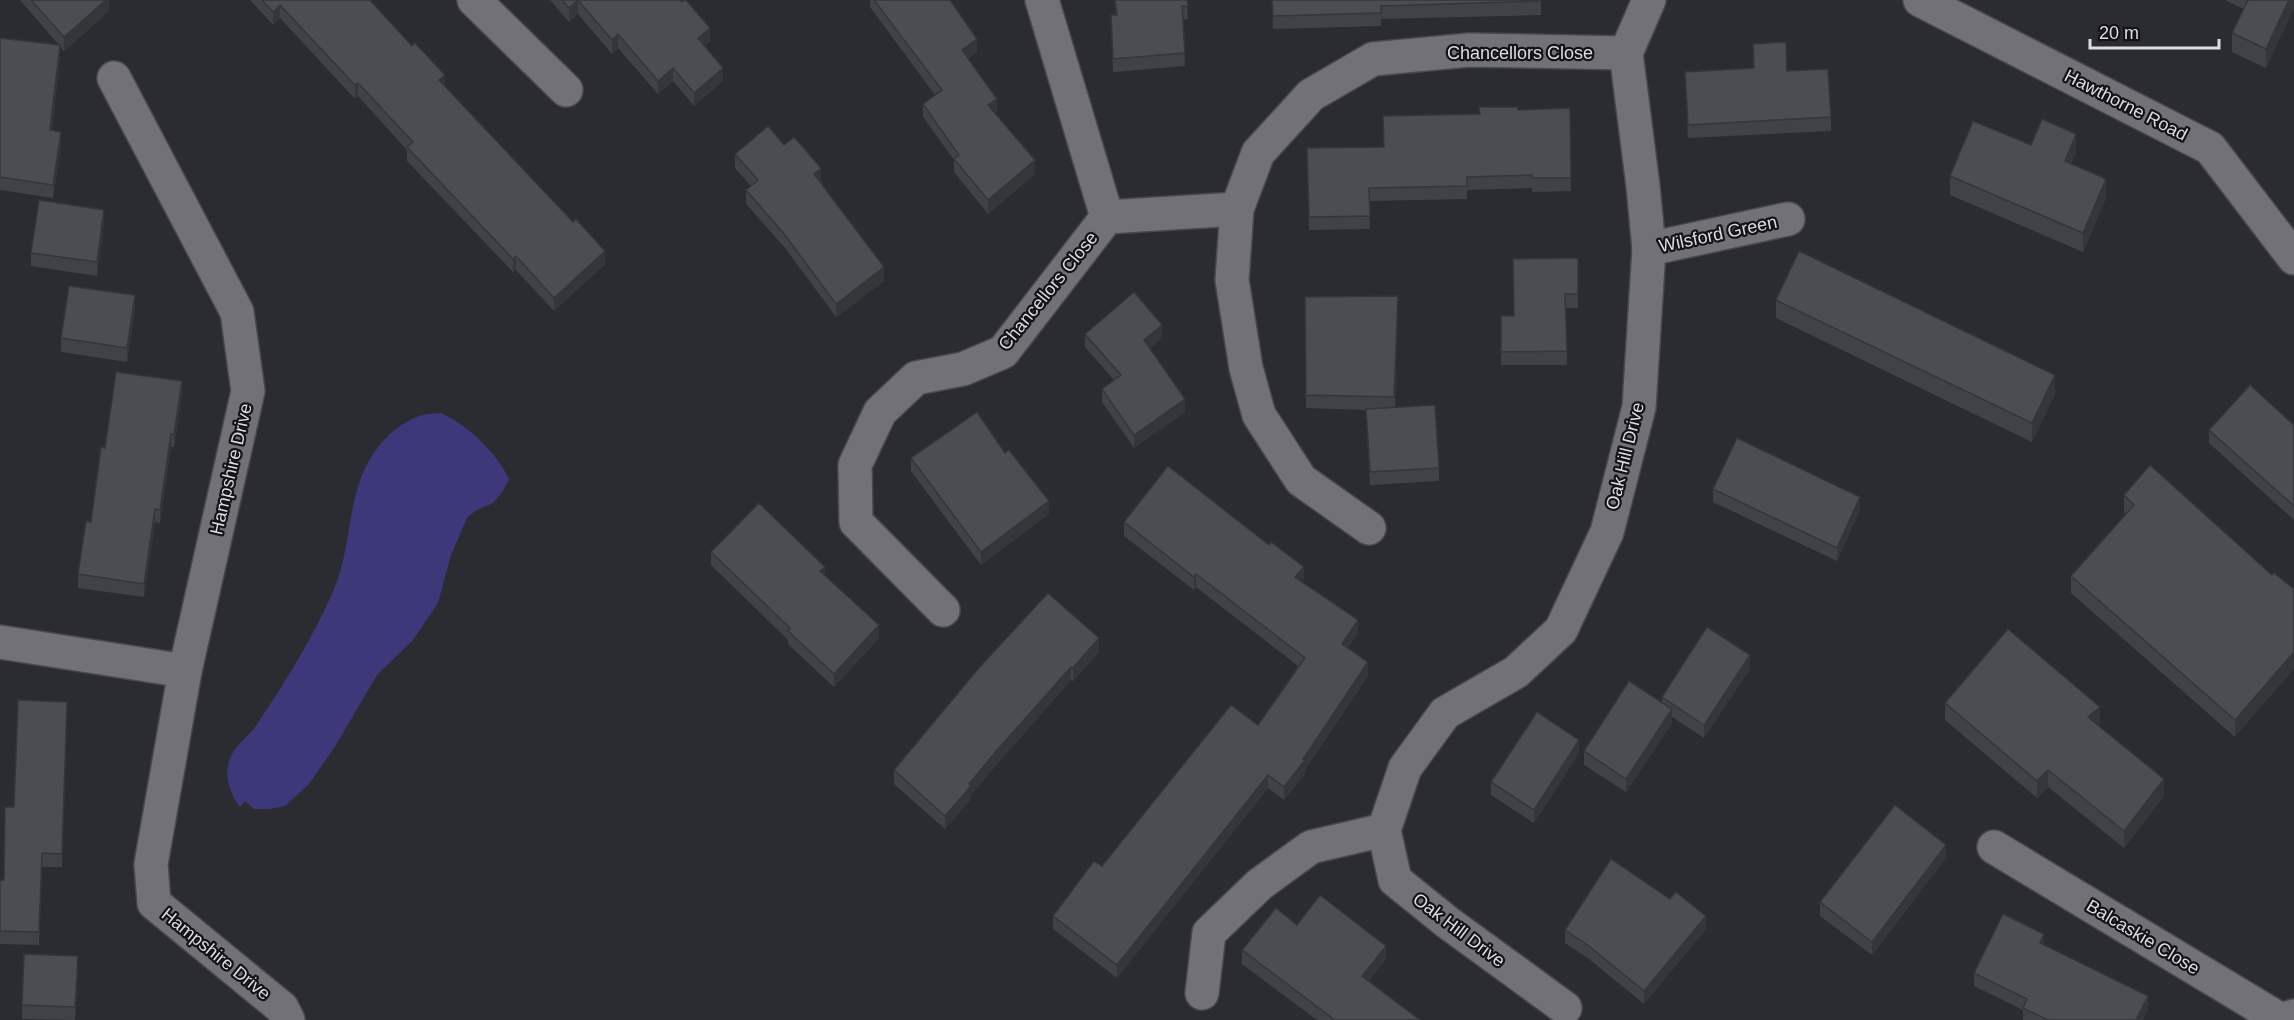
<svg xmlns="http://www.w3.org/2000/svg" width="2294" height="1020" viewBox="0 0 2294 1020" font-family="Helvetica,sans-serif">
  <style>
    .water { fill: #3d387a }
    .lines { fill: none; stroke-linecap: round; stroke-linejoin: round }
    .street-casing { stroke: #48484d; stroke-width: 36 }
    .street { stroke: #717177; stroke-width: 33 }
    .wall { fill: #414247 }
    .shaded-wall { fill: #353639 }
    .building { fill: #4c4d52; stroke: #353639; stroke-width: 1.5 }
    .labels { text-anchor: middle; stroke-width: 4.5; stroke-linejoin: round; paint-order: stroke }
    .street-label { font-size: 18px; fill: #dddde1; stroke: #141417 }
  </style>
  <rect width="100%" height="100%" fill="#2b2c31"/>
  <path class="water" d="M441 413C469 426 496 452 509 479L503 491 493 503 475 511 467 518 451 555 438 603 413 640 377 675 336 745 309 784 285 806 269 809H254L245 801 240 807C229 793 223 773 231 756 237 743 250 736 257 724 284 685 316 632 334 589 354 543 345 487 379 446 389 433 407 419 423 415 428 413 436 414 441 413Z"/>
  <g class="lines">
    <defs>
      <g id="street">
        <polyline points="474,0 566,90"/>
        <polyline points="1042,0 1107,217 1237,209 1232,280 1246,368 1259,415 1301,480 1369,528"/>
        <polyline points="1920,0 2210,148 2294,258"/>
        <polyline points="114,78 237,312 248,391 185,671 151,864 154,903 282,1008 288,1020"/>
        <polyline points="1237,209 1258,153 1311,95 1373,59 1469,50 1626,53"/>
        <polyline points="1649,249 1788,219"/>
        <polyline points="943,610 856,522 855,465 880,412 916,378 963,369 1003,352 1107,217"/>
        <polyline points="0,642 185,671"/>
        <polyline points="1994,847 2281,1020 2294,1016"/>
        <polyline points="1202,993 1209,933 1260,884 1311,847 1384,830"/>
        <polyline points="1565,1008 1447,922 1395,880 1384,830 1405,768 1445,713 1516,672 1561,630 1607,532 1639,407 1649,249 1643,186 1626,53 1649,0"/>
      </g>
    </defs>
    <use href="#street" class="street-casing"/>
    <use href="#street" class="street"/>
  </g>
  <g class="wall">
    <polygon points="20,0 109,0 109,11 64,51 60,47 60,58 52,130 61,145 53,198 0,190 0,38 59,45"/>
    <polygon points="250,0 370,0 445,86 605,264 554,311 516,270 513,272 407,161 407,150 358,96 355,99 280,18 273,25"/>
    <polygon points="550,0 680,0 710,41 705,46 723,81 694,106 673,81 658,94 618,48 612,54 578,14 569,22"/>
    <polygon points="870,0 950,0 977,52 968,59 997,112 995,113 1035,174 988,214 954,172 954,160 923,117 923,104 935,95 870,7"/>
    <polygon points="1114,0 1187,0 1188,19 1183,20 1185,66 1113,72 1111,15 1116,15"/>
    <polygon points="1272,0 1541,0 1541,15 1381,19 1381,26 1273,29"/>
    <polygon points="2225,0 2294,0 2266,68 2232,52 2232,33 2244,9"/>
    <polygon points="1753,44 1787,71 1831,117 1831,131 1688,138 1685,72 1753,68"/>
    <polygon points="1570,108 1571,191 1532,192 1532,188 1467,190 1467,199 1369,201 1370,229 1309,230 1307,148 1383,147 1480,114 1518,110"/>
    <polygon points="784,145 821,181 884,281 836,317 785,248 746,204 746,190 751,186 735,168 735,154"/>
    <polygon points="2031,145 2076,153 2071,164 2106,198 2083,252 1950,195 1950,176"/>
    <polygon points="104,223 97,276 31,266 31,253"/>
    <polygon points="1578,258 1578,308 1566,308 1567,365 1501,365 1501,316 1514,316"/>
    <polygon points="1398,296 1395,407 1439,468 1439,481 1370,485 1366,410 1306,408 1305,297"/>
    <polygon points="1776,300 2055,394 2032,442 1776,318"/>
    <polygon points="135,309 127,362 61,352 61,338"/>
    <polygon points="1085,334 1162,338 1149,349 1185,412 1134,448 1102,402 1102,389 1114,380 1085,347"/>
    <polygon points="182,394 174,447 171,447 160,523 155,522 144,597 78,588 78,574 91,522 105,448"/>
    <polygon points="2294,425 2294,520 2209,443 2209,430"/>
    <polygon points="911,458 1049,514 981,565 911,471"/>
    <polygon points="1713,489 1860,510 1837,561 1713,502"/>
    <polygon points="2124,495 2272,575 2235,737 2071,593 2071,576 2126,514 2124,512"/>
    <polygon points="1124,522 1304,580 1302,582 1358,633 1348,648 1368,676 1305,770 1305,774 1284,800 1268,788 1117,978 1053,929 1053,916 1102,866 1258,725 1298,666 1196,587 1194,590 1124,536"/>
    <polygon points="711,552 825,575 879,638 834,687 788,644 788,640 711,565"/>
    <polygon points="1099,652 1073,681 1071,680 998,763 971,795 971,799 945,829 894,784 894,770 978,669"/>
    <polygon points="1750,669 1704,738 1672,717 1672,723 1626,792 1584,765 1584,751 1662,703 1662,697"/>
    <polygon points="1945,703 2100,724 2098,725 2164,796 2124,848 2048,787 2037,798 1945,720"/>
    <polygon points="67,715 62,867 42,867 39,945 0,944 0,880 4,880 14,807"/>
    <polygon points="1579,753 1534,823 1491,795 1491,782"/>
    <polygon points="1946,858 1872,955 1820,916 1820,902"/>
    <polygon points="1297,925 1386,959 1369,981 1420,1020 1317,1020 1242,964 1242,950"/>
    <polygon points="1706,929 1644,1004 1589,959 1565,943 1565,930"/>
    <polygon points="2044,945 2148,1009 2143,1020 2023,1020 2023,1010 1974,986 1974,973"/>
    <polygon points="78,969 75,1020 22,1019 22,1005"/>
  </g>
  <g class="shaded-wall">
    <polygon points="106,0 109,0 109,11 64,51 64,37"/>
    <polygon points="578,0 578,14 569,22 569,8"/>
    <polygon points="2289,0 2294,0 2294,9 2266,68 2266,49"/>
    <polygon points="280,5 280,18 273,25 273,12"/>
    <polygon points="710,28 710,41 698,52 698,38"/>
    <polygon points="618,34 618,48 612,54 612,40"/>
    <polygon points="977,39 977,52 962,64 962,50"/>
    <polygon points="60,45 60,58 50,144 50,130"/>
    <polygon points="673,68 673,81 658,94 658,81"/>
    <polygon points="723,68 723,81 694,106 694,93"/>
    <polygon points="445,75 445,88 439,80"/>
    <polygon points="358,83 358,96 355,99 355,85"/>
    <polygon points="997,99 997,112 988,118 988,105"/>
    <polygon points="61,132 61,145 53,198 53,185"/>
    <polygon points="2076,134 2076,153 2065,180 2065,161"/>
    <polygon points="1035,160 1035,174 988,214 988,200"/>
    <polygon points="821,168 821,181 814,174"/>
    <polygon points="2106,179 2106,198 2083,252 2083,233"/>
    <polygon points="104,210 104,223 97,276 97,262"/>
    <polygon points="605,251 605,264 554,311 554,298"/>
    <polygon points="516,256 516,270 513,272 513,259"/>
    <polygon points="884,267 884,281 836,317 836,304"/>
    <polygon points="135,295 135,309 127,362 127,348"/>
    <polygon points="1162,325 1162,338 1144,354 1144,340"/>
    <polygon points="2055,375 2055,394 2032,442 2032,423"/>
    <polygon points="182,381 182,394 174,447 174,434"/>
    <polygon points="1185,399 1185,412 1134,448 1134,435"/>
    <polygon points="171,434 171,447 160,523 160,510"/>
    <polygon points="1860,497 1860,510 1837,561 1837,548"/>
    <polygon points="1049,501 1049,514 981,565 981,552"/>
    <polygon points="155,509 155,522 144,597 144,584"/>
    <polygon points="825,567 825,580 820,571"/>
    <polygon points="1304,567 1304,580 1295,591 1295,577"/>
    <polygon points="1196,574 1196,587 1194,590 1194,577"/>
    <polygon points="1358,620 1358,633 1342,658 1342,644"/>
    <polygon points="879,625 879,638 834,687 834,674"/>
    <polygon points="1099,638 1099,652 1073,681 1073,668"/>
    <polygon points="2294,652 2294,669 2235,737 2235,720"/>
    <polygon points="1750,655 1750,669 1704,738 1704,725"/>
    <polygon points="1368,662 1368,676 1305,770 1305,774 1284,800 1284,787"/>
    <polygon points="1071,667 1071,680 998,763 971,795 971,799 945,829 945,816 969,784 998,749"/>
    <polygon points="2100,707 2100,724 2088,734 2088,717"/>
    <polygon points="1672,709 1672,723 1626,792 1626,779"/>
    <polygon points="1579,740 1579,753 1534,823 1534,810"/>
    <polygon points="2048,770 2048,787 2037,798 2037,781"/>
    <polygon points="1268,775 1268,788 1117,978 1117,965"/>
    <polygon points="2164,779 2164,796 2124,848 2124,831"/>
    <polygon points="1946,845 1946,858 1872,955 1872,942"/>
    <polygon points="1706,916 1706,929 1644,1004 1644,991"/>
    <polygon points="2044,934 2044,948 2040,943"/>
    <polygon points="1386,946 1386,959 1362,989 1362,976"/>
    <polygon points="2148,996 2148,1009 2143,1020 2136,1020"/>
  </g>
  <g class="building">
    <polygon points="31,0 106,0 64,37"/>
    <polygon points="262,0 370,0 412,46 415,43 445,75 439,80 573,222 576,219 605,251 554,298 516,256 513,259 407,147 413,142 358,83 355,85 280,5 273,12"/>
    <polygon points="562,0 680,0 682,2 684,0 686,0 710,28 698,38 723,68 694,93 673,68 658,81 618,34 612,40 578,0 569,8"/>
    <polygon points="874,0 950,0 977,39 962,50 997,99 988,105 1035,160 988,200 954,159 959,155 923,104 942,90"/>
    <polygon points="1115,0 1187,0 1188,6 1182,6 1185,53 1113,59 1111,15 1117,15"/>
    <polygon points="1272,0 1541,0 1541,1 1381,6 1381,13 1273,16"/>
    <polygon points="2248,0 2289,0 2266,49 2232,33"/>
    <polygon points="0,38 60,45 50,130 61,132 53,185 0,177"/>
    <polygon points="1786,42 1787,71 1828,69 1831,117 1688,125 1685,72 1754,68 1753,44"/>
    <polygon points="1479,107 1518,107 1518,110 1570,108 1571,178 1532,178 1532,175 1467,177 1467,186 1369,188 1370,216 1309,217 1307,148 1384,147 1383,116 1480,114"/>
    <polygon points="2042,119 2076,134 2065,161 2106,179 2083,233 1950,176 1973,121 2031,145"/>
    <polygon points="768,126 784,145 794,137 821,168 814,174 884,267 836,304 785,235 746,190 758,180 735,154"/>
    <polygon points="39,200 104,210 97,262 31,253"/>
    <polygon points="1799,251 2055,375 2032,423 1776,300"/>
    <polygon points="1578,258 1578,294 1565,294 1567,351 1501,352 1501,316 1514,316 1513,259"/>
    <polygon points="69,286 135,295 127,348 61,338"/>
    <polygon points="1134,292 1162,325 1144,340 1185,399 1134,435 1102,389 1121,375 1085,334"/>
    <polygon points="1398,296 1394,397 1306,395 1305,297"/>
    <polygon points="116,372 182,381 174,434 171,434 160,510 155,509 144,584 78,574 86,521 91,522 101,447 105,448"/>
    <polygon points="2250,385 2294,425 2294,506 2209,430"/>
    <polygon points="1435,405 1439,468 1370,472 1366,409"/>
    <polygon points="977,412 1005,453 1009,450 1049,501 981,552 911,458"/>
    <polygon points="1737,438 1860,497 1837,548 1713,489"/>
    <polygon points="2150,465 2272,575 2274,573 2294,589 2294,652 2235,720 2071,576 2134,505 2124,495"/>
    <polygon points="1168,466 1269,545 1271,542 1304,567 1295,577 1358,620 1342,644 1368,662 1303,759 1305,760 1284,787 1268,775 1117,965 1053,916 1094,861 1102,866 1231,705 1258,725 1305,658 1196,574 1194,577 1124,522"/>
    <polygon points="759,503 825,567 820,571 879,625 834,674 788,631 790,628 711,552"/>
    <polygon points="1048,593 1099,638 1073,668 1071,667 998,749 969,784 971,786 945,816 894,770 978,669"/>
    <polygon points="1707,627 1750,655 1704,725 1662,697"/>
    <polygon points="2008,629 2100,707 2088,717 2164,779 2124,831 2048,770 2037,781 1945,703"/>
    <polygon points="1629,681 1672,709 1626,779 1584,751"/>
    <polygon points="18,700 67,702 62,854 42,853 39,932 0,931 0,880 4,880 5,807 14,807"/>
    <polygon points="1537,712 1579,740 1534,810 1491,782"/>
    <polygon points="1895,805 1946,845 1872,942 1820,902"/>
    <polygon points="1611,859 1670,899 1676,892 1706,916 1644,991 1589,946 1565,930"/>
    <polygon points="1320,895 1386,946 1362,976 1420,1020 1335,1020 1242,950 1276,908 1297,925"/>
    <polygon points="2003,914 2044,934 2040,943 2148,996 2136,1020 2048,1020 2023,1008 2027,999 1974,973"/>
    <polygon points="24,954 78,956 75,1007 22,1005"/>
  </g>
  <g class="labels">
    <g class="street-label">
      <text x="1520" y="59">Chancellors Close</text>
      <text transform="translate(2126 105) rotate(27)" y="6">Hawthorne Road</text>
      <text transform="translate(1718 234) rotate(-12)" y="6">Wilsford Green</text>
      <text transform="translate(1048 291) rotate(-51)" y="6">Chancellors Close</text>
      <text transform="translate(1625 456) rotate(-76)" y="6">Oak Hill Drive</text>
      <text transform="translate(231 469) rotate(-77)" y="6">Hampshire Drive</text>
      <text transform="translate(1459 930) rotate(37)" y="6">Oak Hill Drive</text>
      <text transform="translate(2143 937) rotate(31)" y="6">Balcaskie Close</text>
      <text transform="translate(216 954) rotate(39)" y="6">Hampshire Drive</text>
    </g>
  </g>
  <path d="M2090 39v9h129v-9" fill="none" stroke="#dddde1" stroke-width="3"/>
  <text x="2099" y="39" font-size="18" fill="#dddde1" stroke="#141417" stroke-width="4.5" paint-order="stroke">20 m</text>
</svg>
